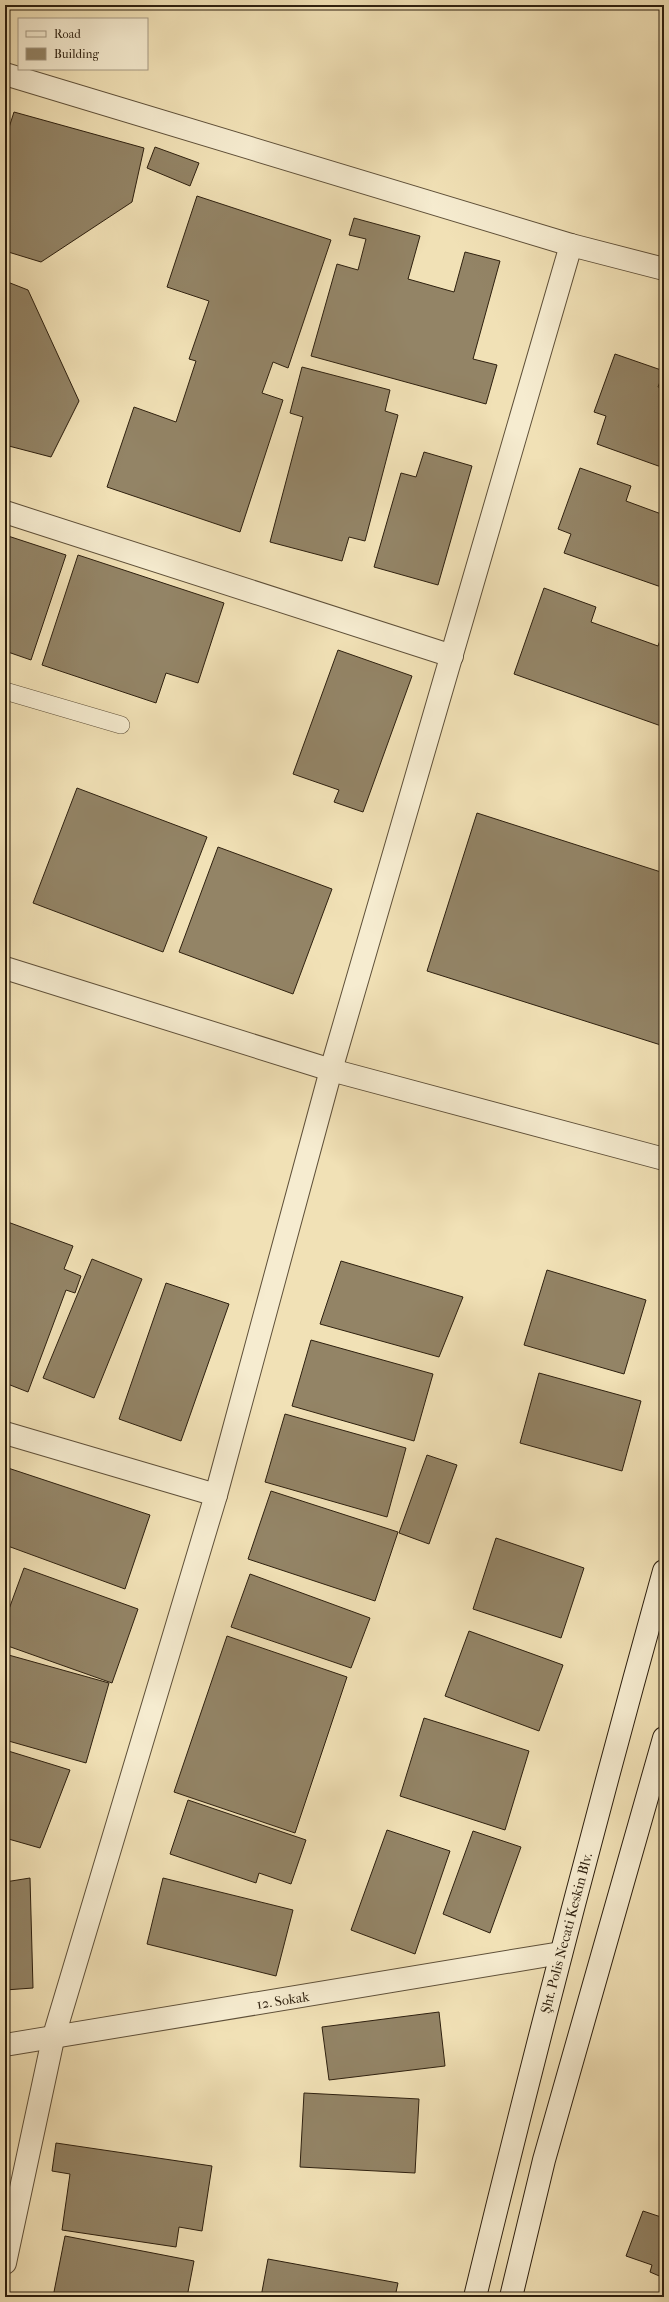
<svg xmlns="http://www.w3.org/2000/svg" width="669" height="2302" viewBox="0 0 669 2302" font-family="'IM FELL French Canon',serif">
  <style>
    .building { fill: #938466; stroke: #2e200f }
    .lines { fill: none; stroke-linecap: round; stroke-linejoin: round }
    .lane-casing { stroke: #5f5039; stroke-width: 18 }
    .street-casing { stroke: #5f5039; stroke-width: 24 }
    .secondary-casing { stroke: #2e200f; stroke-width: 24 }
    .lane { stroke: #f6ecd0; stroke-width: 17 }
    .street { stroke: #f6ecd0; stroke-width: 22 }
    .secondary { stroke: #f6ecd0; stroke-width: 22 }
    .labels { text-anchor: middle; stroke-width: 3; stroke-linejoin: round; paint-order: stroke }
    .street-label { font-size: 14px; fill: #2e200f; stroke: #f6ecd0 }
  </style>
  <rect width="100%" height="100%" fill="#f1e1b6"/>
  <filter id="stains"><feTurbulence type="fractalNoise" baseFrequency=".005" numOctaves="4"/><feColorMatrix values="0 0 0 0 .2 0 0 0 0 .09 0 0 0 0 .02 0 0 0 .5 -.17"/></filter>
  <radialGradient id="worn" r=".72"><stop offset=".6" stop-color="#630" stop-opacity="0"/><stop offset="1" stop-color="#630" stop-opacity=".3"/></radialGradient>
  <g class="building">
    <polygon points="14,112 144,148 132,202 41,262 5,251 5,140"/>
    <polygon points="155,147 199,163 190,186 147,168"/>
    <polygon points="197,196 331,240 288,368 273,362 262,393 283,400 240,532 107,487 134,407 176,422 196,361 189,359 209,301 167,287"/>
    <polygon points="354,218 420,236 408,279 454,292 465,252 500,261 473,359 497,365 486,404 311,356 337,264 358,270 366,239 349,235"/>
    <polygon points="5,281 28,290 79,401 51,457 5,445"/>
    <polygon points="615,354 664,371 658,387 664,389 664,468 597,444 606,416 594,412"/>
    <polygon points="302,367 390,390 385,411 398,415 365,541 349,537 342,561 270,542 303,417 290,413"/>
    <polygon points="424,452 472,466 438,585 374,567 401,473 416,477"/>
    <polygon points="580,468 631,486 626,501 664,515 664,588 564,553 571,534 558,529"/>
    <polygon points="5,535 66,555 31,660 5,651"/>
    <polygon points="78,555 224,603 198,683 166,673 156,703 42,665"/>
    <polygon points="544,588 596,607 591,622 658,646 664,629 664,727 514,674"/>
    <polygon points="338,650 412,676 363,812 334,802 339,790 293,774"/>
    <polygon points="77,788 207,837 163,952 33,903"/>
    <polygon points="477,813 664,873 664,1046 427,971"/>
    <polygon points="218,847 332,889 293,994 179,952"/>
    <polygon points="5,1221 73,1246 64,1269 81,1276 75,1293 66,1290 28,1392 5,1383"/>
    <polygon points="92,1259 142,1279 94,1398 43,1378"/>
    <polygon points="341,1261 463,1297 439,1357 320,1324"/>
    <polygon points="547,1270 646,1300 624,1374 524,1345"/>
    <polygon points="166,1283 229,1304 181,1441 119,1419"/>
    <polygon points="311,1340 433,1374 414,1441 292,1406"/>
    <polygon points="539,1373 641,1401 622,1471 520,1443"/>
    <polygon points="285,1414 406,1448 387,1517 265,1482"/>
    <polygon points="427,1455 457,1465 429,1544 399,1533"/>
    <polygon points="5,1467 150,1515 125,1589 5,1545"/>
    <polygon points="271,1491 398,1532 375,1601 248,1559"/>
    <polygon points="496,1538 584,1568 561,1638 473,1609"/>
    <polygon points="24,1568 138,1609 112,1683 5,1645 5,1620"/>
    <polygon points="250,1574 370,1618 351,1668 231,1627"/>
    <polygon points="469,1631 563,1665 539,1731 445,1696"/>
    <polygon points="227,1636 347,1677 295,1833 174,1792"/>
    <polygon points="5,1654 109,1683 86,1763 5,1740"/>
    <polygon points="424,1718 529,1751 505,1830 400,1796"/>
    <polygon points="5,1750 70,1770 40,1848 5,1838"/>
    <polygon points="188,1800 306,1840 291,1884 259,1873 256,1883 170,1854"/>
    <polygon points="387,1830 450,1851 415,1954 351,1930"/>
    <polygon points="473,1831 521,1847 490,1933 443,1914"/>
    <polygon points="30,1878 33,1988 5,1990 5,1882"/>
    <polygon points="163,1878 293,1910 276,1976 147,1944"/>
    <polygon points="439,2012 445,2066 329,2080 322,2027"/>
    <polygon points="304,2093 419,2099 415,2173 300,2167"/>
    <polygon points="56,2143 212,2166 202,2231 179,2227 176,2247 62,2230 70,2174 52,2171"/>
    <polygon points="643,2211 664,2218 664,2278 650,2272 652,2265 626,2256"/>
    <polygon points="65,2236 194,2261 187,2297 53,2297"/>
    <polygon points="268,2259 398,2283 395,2297 261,2297"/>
  </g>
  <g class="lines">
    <defs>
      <polyline id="lane" points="5,691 121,725"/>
      <g id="street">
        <polyline points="5,74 571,245 664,269"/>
        <polyline points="5,512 452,656"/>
        <polyline points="5,968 331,1070 664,1159"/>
        <polyline points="5,1433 216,1495"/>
        <polyline points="5,2045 561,1953"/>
        <polyline points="5,2263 53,2039 216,1495 331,1070 571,245"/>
      </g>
      <g id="secondary">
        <path d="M475 2297C534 2054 597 1812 664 1571"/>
        <polyline points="511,2297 544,2160 664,1738"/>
      </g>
    </defs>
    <use href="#lane" class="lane-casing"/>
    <use href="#street" class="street-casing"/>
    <use href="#secondary" class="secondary-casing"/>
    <use href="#lane" class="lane"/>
    <use href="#street" class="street"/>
    <use href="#secondary" class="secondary"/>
  </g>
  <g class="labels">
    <g class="street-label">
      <text transform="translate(566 1933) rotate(-75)" y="5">Şht. Polis Necati Keskin Blv.</text>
      <text transform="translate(283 2000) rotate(-9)" y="5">12. Sokak</text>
    </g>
  </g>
  <rect width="669" height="2302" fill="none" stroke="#f1e1b6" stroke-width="20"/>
  <rect x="6" y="6" width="657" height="2290" fill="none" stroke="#2e200f" stroke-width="2"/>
  <rect x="10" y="10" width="649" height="2282" fill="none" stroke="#2e200f"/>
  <rect x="18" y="18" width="130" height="52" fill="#f6ecd0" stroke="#a69a83"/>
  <rect x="26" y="31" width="20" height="6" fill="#f6ecd0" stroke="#a69a83"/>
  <text x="54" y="38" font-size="12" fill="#2e200f">Road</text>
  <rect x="26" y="48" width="20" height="12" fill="#938466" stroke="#a69a83"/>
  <text x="54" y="58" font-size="12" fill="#2e200f">Building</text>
  <rect width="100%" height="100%" filter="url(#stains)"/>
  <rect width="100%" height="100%" fill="url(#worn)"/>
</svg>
